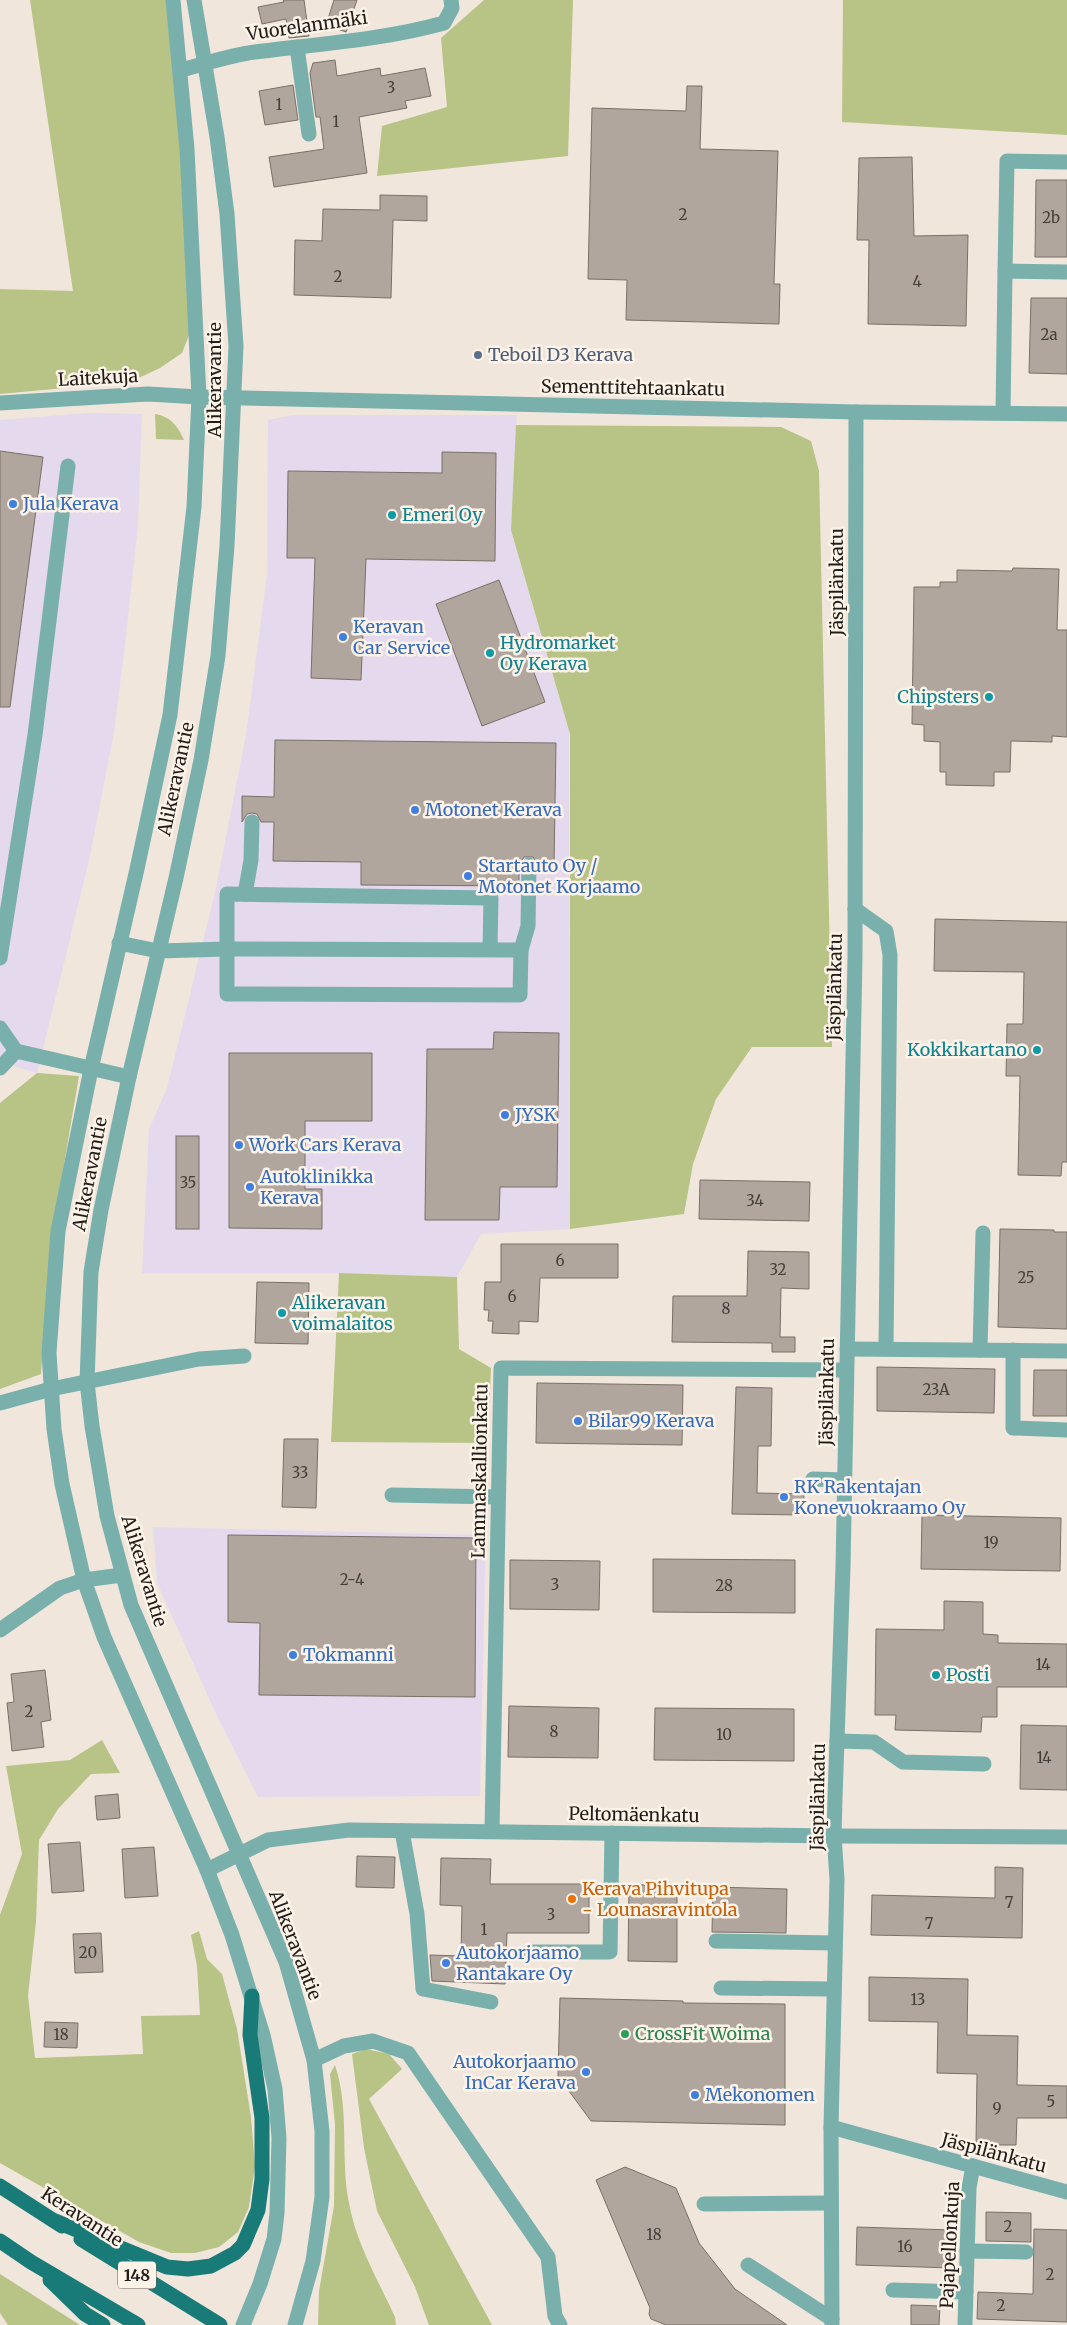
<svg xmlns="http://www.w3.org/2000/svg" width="1067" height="2325" viewBox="0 0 1067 2325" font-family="Merriweather,serif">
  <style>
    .commercial { fill: #e5d9ed }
    .green { fill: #b8c386 }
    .building { fill: #b0a69d; stroke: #797067 }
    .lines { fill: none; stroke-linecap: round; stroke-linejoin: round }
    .minor { stroke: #7ab0ac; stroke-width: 15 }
    .major { stroke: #197b78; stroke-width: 15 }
    .service-dot { fill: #5c6f8a; stroke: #fef3e9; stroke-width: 2 }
    .shop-dot { fill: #3f7fe0; stroke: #fef3e9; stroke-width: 2 }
    .culture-dot { fill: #0f9aa8; stroke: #fef3e9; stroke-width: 2 }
    .food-dot { fill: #e8710a; stroke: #fef3e9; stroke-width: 2 }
    .leisure-dot { fill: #2e9e5b; stroke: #fef3e9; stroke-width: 2 }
    .labels { text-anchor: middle; stroke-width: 5; stroke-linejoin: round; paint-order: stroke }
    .number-label { font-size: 15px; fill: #453f3a }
    .shield { fill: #fef3e9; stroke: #635d57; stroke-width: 1 }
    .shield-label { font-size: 16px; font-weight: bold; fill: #211d19 }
    .street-label { font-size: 18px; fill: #211d19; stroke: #fef3e9 }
    .service-label { font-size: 18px; fill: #4e5e75; stroke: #fef3e9; text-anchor: start }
    .shop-label { font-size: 18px; fill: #366cbe; stroke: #fef3e9; text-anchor: start }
    .culture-label { font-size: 18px; fill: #0d838f; stroke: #fef3e9; text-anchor: start }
    .food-label { font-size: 18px; fill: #c56008; stroke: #fef3e9; text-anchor: start }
    .leisure-label { font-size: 18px; fill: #27864d; stroke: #fef3e9; text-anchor: start }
  </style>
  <rect width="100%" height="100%" fill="#f0e6dc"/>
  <g class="commercial">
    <polygon points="88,413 142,414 138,525 125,645 114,732 102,794 88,865 37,1073 0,1062 0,420"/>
    <polygon points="293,415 517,415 511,530 569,731 570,1229 481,1234 457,1277 339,1273 142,1273 149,1129 167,1088 215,893 246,735 267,575 268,420"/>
    <polygon points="153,1527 486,1535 480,1796 258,1797 217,1716 157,1583"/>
  </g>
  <g class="green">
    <polygon points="30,0 172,0 191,330 182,353 160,368 130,382 0,394 0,289 73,291"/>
    <polygon points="484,0 573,0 568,156 377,176 382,126 447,107 441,38"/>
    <polygon points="843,0 1067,0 1067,135 842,122"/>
    <path d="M155 414C171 417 177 425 184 440L156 439Z"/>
    <polygon points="516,425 781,427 811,441 819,471 832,1047 752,1047 716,1099 693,1164 684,1214 570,1229 570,734 511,530"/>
    <polygon points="37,1073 79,1076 51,1241 41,1374 0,1389 0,1103"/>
    <polygon points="339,1273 457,1277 459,1349 491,1368 488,1443 331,1442"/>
    <polygon points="102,1740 120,1773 91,1774 58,1809 39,1840 36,1922 28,1996 35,2058 143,2054 141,2016 200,2015 197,1966 191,1935 199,1931 207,1959 222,1974 237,2029 251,2117 255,2166 249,2207 238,2232 219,2247 195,2253 171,2253 139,2242 0,2163 0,1915 22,1854 6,1766 70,1760"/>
    <polygon points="366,2049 389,2054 402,2069 369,2099 492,2325 429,2325 415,2287 377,2211 364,2148 352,2054"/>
    <path d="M335 2065C350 2110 340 2158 349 2203 356 2243 378 2280 395 2317L396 2325H318L319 2291 334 2206 335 2125 330 2074Z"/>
    <polygon points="0,2274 80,2325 8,2325 0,2313"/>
  </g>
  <g class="building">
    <polygon points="283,0 304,0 309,36 289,38 286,19 262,24 258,7 284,2"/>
    <polygon points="334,0 357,0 346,32 326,25"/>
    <polygon points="335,60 337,76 380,68 381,76 425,68 431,96 405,101 407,108 359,117 367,173 274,187 269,157 324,149 320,117 316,117 310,73 313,63"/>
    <polygon points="293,85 298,120 265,125 259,91"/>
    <polygon points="687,86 702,86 700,149 778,151 774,284 780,284 779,324 626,320 627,280 588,279 592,108 686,111"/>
    <polygon points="912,157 914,236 968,235 966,326 868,324 869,240 857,240 859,158"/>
    <polygon points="1036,180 1067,180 1067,257 1035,257"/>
    <polygon points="380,195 427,196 427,221 393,220 391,298 294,295 295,240 322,241 323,209 380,210"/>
    <polygon points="1031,298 1067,298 1067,374 1029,373"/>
    <polygon points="0,451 43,457 10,707 0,707"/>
    <polygon points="442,452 496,453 495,561 366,559 361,680 311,678 315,558 287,558 288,471 442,473"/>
    <polygon points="1013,568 1059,569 1057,630 1067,630 1067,737 1052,736 1052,742 1011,741 1010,772 994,772 994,786 946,785 946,772 940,772 940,742 924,741 924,725 912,724 914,587 940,587 940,582 957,582 957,570 1012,571"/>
    <polygon points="499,580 545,702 482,726 436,604"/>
    <polygon points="275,740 556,743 554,865 538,865 533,857 524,857 519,865 519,886 361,885 361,862 273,861 274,822 261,822 257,814 252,813 247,814 242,822 242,796 274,797"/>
    <polygon points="935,919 1067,922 1067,1162 1062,1162 1061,1176 1018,1175 1020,1076 1006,1076 1007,1024 1023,1024 1024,972 934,971"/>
    <polygon points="494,1032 559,1033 557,1187 500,1187 499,1220 425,1220 427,1049 493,1049"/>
    <polygon points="229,1053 372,1053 372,1121 305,1121 305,1189 322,1189 322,1229 229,1228"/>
    <rect x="176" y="1136" width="23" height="93"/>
    <polygon points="700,1180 810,1182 809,1221 699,1219"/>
    <polygon points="1000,1229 1054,1230 1054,1232 1067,1232 1067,1329 998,1327"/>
    <polygon points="501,1244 618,1244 618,1278 540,1278 538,1322 519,1321 519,1334 492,1333 493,1321 488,1321 489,1310 484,1310 485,1282 501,1282"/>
    <polygon points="748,1251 809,1252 809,1289 781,1288 780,1337 795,1337 795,1352 772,1352 772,1343 672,1342 673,1296 747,1296"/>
    <polygon points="257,1282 309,1283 308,1344 255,1343"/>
    <polygon points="877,1367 995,1369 994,1413 877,1411"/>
    <polygon points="1034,1370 1067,1370 1067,1416 1033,1416"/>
    <polygon points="537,1383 683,1385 682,1445 536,1443"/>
    <polygon points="736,1387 772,1388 771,1446 758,1446 757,1493 804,1494 803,1515 732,1514"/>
    <polygon points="284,1439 318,1439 316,1508 282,1507"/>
    <polygon points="922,1515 1061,1518 1060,1571 921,1569"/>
    <polygon points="228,1535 476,1538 475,1697 259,1695 260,1623 228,1622"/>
    <polygon points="653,1559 795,1560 795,1613 653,1612"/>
    <polygon points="510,1560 600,1561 599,1610 510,1609"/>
    <polygon points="944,1601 983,1602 983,1634 998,1635 998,1643 1067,1644 1067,1687 997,1687 997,1717 982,1717 981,1732 895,1730 896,1715 875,1715 876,1629 944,1630"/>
    <polygon points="45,1670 51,1720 41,1722 44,1747 12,1751 7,1703 14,1702 11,1674"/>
    <polygon points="509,1706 599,1708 598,1758 508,1757"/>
    <polygon points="655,1708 794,1709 794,1761 654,1760"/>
    <polygon points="1021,1725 1067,1726 1067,1790 1020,1789"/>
    <polygon points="118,1794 120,1818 97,1820 95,1796"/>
    <polygon points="80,1842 84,1891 52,1893 48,1844"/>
    <polygon points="154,1847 158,1896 125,1898 122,1849"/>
    <polygon points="357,1856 395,1857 394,1888 356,1887"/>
    <polygon points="441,1858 491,1859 490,1884 589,1884 589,1933 507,1933 505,1984 432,1981 430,1955 461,1956 462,1906 440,1905"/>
    <polygon points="995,1867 1023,1868 1022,1938 871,1935 872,1895 995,1898"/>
    <polygon points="629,1885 677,1885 677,1962 628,1961"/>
    <polygon points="713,1887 787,1889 786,1933 712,1932"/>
    <polygon points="101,1933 103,1972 75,1973 73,1934"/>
    <polygon points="869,1977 968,1979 967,2035 1018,2036 1017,2085 1067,2086 1067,2118 1017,2118 1016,2145 976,2145 977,2074 937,2073 938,2022 869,2021"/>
    <polygon points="560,1998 683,2001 683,2003 785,2004 785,2125 591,2121 558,2076"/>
    <polygon points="45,2022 78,2023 77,2048 44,2047"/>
    <polygon points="625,2167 676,2188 699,2243 735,2289 787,2325 666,2325 651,2319 649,2314 650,2308 596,2180"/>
    <polygon points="986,2212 1031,2213 1031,2242 986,2241"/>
    <polygon points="857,2227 953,2230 952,2268 856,2265"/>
    <polygon points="1034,2229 1067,2230 1067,2322 977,2319 978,2292 1033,2294"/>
    <polygon points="911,2305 940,2306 939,2325 911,2325"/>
  </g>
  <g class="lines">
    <g class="minor">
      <polyline points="173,0 187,149 199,397 194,507 170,715 137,869 91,1069 58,1231 49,1353 54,1429 62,1484 84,1580 104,1637 207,1870 232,1935 263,2035 275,2089 279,2138 277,2213 274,2239 260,2284 243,2325"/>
      <polyline points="194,0 217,137 227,214 236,346 227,546 218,656 201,760 176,878 129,1077 101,1210 91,1272 87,1382 92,1426 107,1516 131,1605 286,1962 314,2060 322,2131 322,2197 313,2261 295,2325"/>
      <polyline points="297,47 309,134"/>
      <path d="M181 70C205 64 230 55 255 52 318 44 383 40 444 23L452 8 451 0"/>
      <polyline points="1005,271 1007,161 1067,162"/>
      <polyline points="0,403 148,394 199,397 856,412 1067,414"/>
      <polyline points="856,412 855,957 843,1567 835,1798 834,1836 837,1879 831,2127 1067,2192"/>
      <polyline points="1003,413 1005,271 1067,272"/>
      <polyline points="245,894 251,860 252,822"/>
      <polyline points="855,909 886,931 890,955 886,1349"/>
      <polyline points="119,943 158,951 227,949 521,950 520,995 227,994 227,894 491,898 490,949"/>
      <polyline points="521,950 528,926 529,865"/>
      <polyline points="0,958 35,735 68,466"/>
      <polyline points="0,1028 16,1051"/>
      <polyline points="0,1068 16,1051 129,1077"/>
      <polyline points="847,1349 1067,1351"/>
      <polyline points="980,1350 983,1233"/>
      <polyline points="1013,1350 1013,1428 1067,1430"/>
      <polyline points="0,1403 51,1389 199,1359 244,1356"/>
      <polyline points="813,1479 844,1480"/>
      <polyline points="392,1495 498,1497"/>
      <polyline points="0,1630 60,1588 84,1580 122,1575"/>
      <polyline points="837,1741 874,1742 903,1762 984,1764"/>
      <polyline points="402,1831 417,1914 423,1989 491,2002"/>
      <polyline points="492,1831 501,1368 846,1370"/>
      <polyline points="207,1870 268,1840 349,1830 834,1836 1067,1837"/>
      <polyline points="716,1941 835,1943"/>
      <polyline points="529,1952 610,1952 612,1833"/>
      <polyline points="721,1988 834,1989"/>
      <polyline points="314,2060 344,2046 373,2041 408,2053 548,2257 555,2316 560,2325"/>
      <polyline points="831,2127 832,2325"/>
      <polyline points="704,2204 831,2203"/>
      <polyline points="967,2251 1026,2252"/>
      <polyline points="748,2265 832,2319"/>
      <polyline points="893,2290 966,2292"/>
      <polyline points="965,2325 969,2188 973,2166"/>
    </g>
    <g class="major">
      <polyline points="0,2186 62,2226"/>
      <polyline points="55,2221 167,2267 188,2269 211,2266 235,2253 243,2245 258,2210 262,2179 262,2118 250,2035 252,1996"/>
      <polyline points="81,2239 220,2325"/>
      <polyline points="0,2241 31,2262 138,2325"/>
      <polyline points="50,2280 85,2314 103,2325"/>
    </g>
  </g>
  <circle class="service-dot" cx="478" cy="355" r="5"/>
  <g class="shop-dot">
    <circle cx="13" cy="504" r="5"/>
    <circle cx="343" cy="637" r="5"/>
    <circle cx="415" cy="810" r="5"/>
    <circle cx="468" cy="876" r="5"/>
    <circle cx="505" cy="1115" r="5"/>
    <circle cx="239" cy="1145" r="5"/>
    <circle cx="250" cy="1187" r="5"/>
    <circle cx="578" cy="1421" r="5"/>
    <circle cx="784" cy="1497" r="5"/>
    <circle cx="293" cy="1655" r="5"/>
    <circle cx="446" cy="1963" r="5"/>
    <circle cx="586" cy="2072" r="5"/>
    <circle cx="695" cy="2095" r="5"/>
  </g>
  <g class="culture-dot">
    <circle cx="392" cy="515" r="5"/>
    <circle cx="490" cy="653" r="5"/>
    <circle cx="989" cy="697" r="5"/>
    <circle cx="1037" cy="1050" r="5"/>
    <circle cx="282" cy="1313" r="5"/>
    <circle cx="936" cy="1675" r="5"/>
  </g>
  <circle class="food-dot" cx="572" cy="1899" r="5"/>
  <circle class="leisure-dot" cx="625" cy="2034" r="5"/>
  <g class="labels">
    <g class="number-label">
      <text x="391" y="93">3</text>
      <text x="279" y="110">1</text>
      <text x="336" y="127">1</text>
      <text x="683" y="220">2</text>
      <text x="1051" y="223">2b</text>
      <text x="338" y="282">2</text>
      <text x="917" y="287">4</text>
      <text x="1049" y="340">2a</text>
      <text x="188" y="1188">35</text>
      <text x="755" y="1206">34</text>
      <text x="560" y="1266">6</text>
      <text x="778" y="1275">32</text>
      <text x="1026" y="1283">25</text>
      <text x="512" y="1302">6</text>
      <text x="726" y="1314">8</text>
      <text x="936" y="1395">23A</text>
      <text x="300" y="1478">33</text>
      <text x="991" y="1548">19</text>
      <text x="352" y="1585">2-4</text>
      <text x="555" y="1590">3</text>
      <text x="724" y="1591">28</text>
      <text x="1043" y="1670">14</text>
      <text x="29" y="1717">2</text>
      <text x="554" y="1737">8</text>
      <text x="724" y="1740">10</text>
      <text x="1044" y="1763">14</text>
      <text x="1009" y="1908">7</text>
      <text x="551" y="1920">3</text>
      <text x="929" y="1929">7</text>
      <text x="484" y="1935">1</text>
      <text x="88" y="1958">20</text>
      <text x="918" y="2005">13</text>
      <text x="61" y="2040">18</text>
      <text x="1051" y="2107">5</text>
      <text x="997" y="2114">9</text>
      <text x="1008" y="2232">2</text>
      <text x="654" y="2240">18</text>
      <text x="905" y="2252">16</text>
      <text x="1050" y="2280">2</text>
      <text x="1001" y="2311">2</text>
    </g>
    <rect class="shield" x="118" y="2261.5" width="38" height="27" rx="4"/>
    <g class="shield-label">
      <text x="137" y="2281">148</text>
    </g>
    <g class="street-label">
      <text transform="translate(307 26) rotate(-8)" y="6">Vuorelanmäki</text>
      <text transform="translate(98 378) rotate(-3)" y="6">Laitekuja</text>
      <text transform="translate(215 380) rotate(-90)" y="6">Alikeravantie</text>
      <text transform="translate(633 388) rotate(1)" y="6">Sementtitehtaankatu</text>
      <text transform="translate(837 582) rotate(-90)" y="6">Jäspilänkatu</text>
      <text transform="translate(176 779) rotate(-78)" y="6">Alikeravantie</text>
      <text transform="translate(835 987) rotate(-89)" y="6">Jäspilänkatu</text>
      <text transform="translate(90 1174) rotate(-79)" y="6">Alikeravantie</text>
      <text transform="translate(827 1392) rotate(-89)" y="6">Jäspilänkatu</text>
      <text transform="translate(480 1471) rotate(-89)" y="6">Lammaskallionkatu</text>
      <text transform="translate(144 1571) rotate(73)" y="6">Alikeravantie</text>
      <text transform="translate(818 1797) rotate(-89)" y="6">Jäspilänkatu</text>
      <text transform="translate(634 1815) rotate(1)" y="6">Peltomäenkatu</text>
      <text transform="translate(295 1945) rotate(69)" y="6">Alikeravantie</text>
      <text transform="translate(994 2153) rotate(15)" y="6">Jäspilänkatu</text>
      <text transform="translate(82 2217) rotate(33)" y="6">Keravantie</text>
      <text transform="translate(950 2245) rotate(-87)" y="6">Pajapellonkuja</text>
    </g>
    <g class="service-label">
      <text x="488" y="361">Teboil D3 Kerava</text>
    </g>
    <g class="shop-label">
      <text x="23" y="510">Jula Kerava</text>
      <text x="353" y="633">Keravan<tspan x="353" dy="21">Car Service</tspan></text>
      <text x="425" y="816">Motonet Kerava</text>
      <text x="478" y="872">Startauto Oy /<tspan x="478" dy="21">Motonet Korjaamo</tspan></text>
      <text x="515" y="1121">JYSK</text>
      <text x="249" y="1151">Work Cars Kerava</text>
      <text x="260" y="1183">Autoklinikka<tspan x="260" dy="21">Kerava</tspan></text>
      <text x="588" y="1427">Bilar99 Kerava</text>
      <text x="794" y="1493">RK Rakentajan<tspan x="794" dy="21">Konevuokraamo Oy</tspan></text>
      <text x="303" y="1661">Tokmanni</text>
      <text x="456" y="1959">Autokorjaamo<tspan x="456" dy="21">Rantakare Oy</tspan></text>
      <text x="576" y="2068" text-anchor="end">Autokorjaamo<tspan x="576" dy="21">InCar Kerava</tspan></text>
      <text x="705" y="2101">Mekonomen</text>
    </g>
    <g class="culture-label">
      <text x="402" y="521">Emeri Oy</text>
      <text x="500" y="649">Hydromarket<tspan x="500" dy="21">Oy Kerava</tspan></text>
      <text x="979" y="703" text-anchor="end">Chipsters</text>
      <text x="1027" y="1056" text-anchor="end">Kokkikartano</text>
      <text x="292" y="1309">Alikeravan<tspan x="292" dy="21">voimalaitos</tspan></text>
      <text x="946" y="1681">Posti</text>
    </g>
    <g class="food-label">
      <text x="582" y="1895">Kerava Pihvitupa<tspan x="582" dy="21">- Lounasravintola</tspan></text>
    </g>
    <g class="leisure-label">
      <text x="635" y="2040">CrossFit Woima</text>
    </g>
  </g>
</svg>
